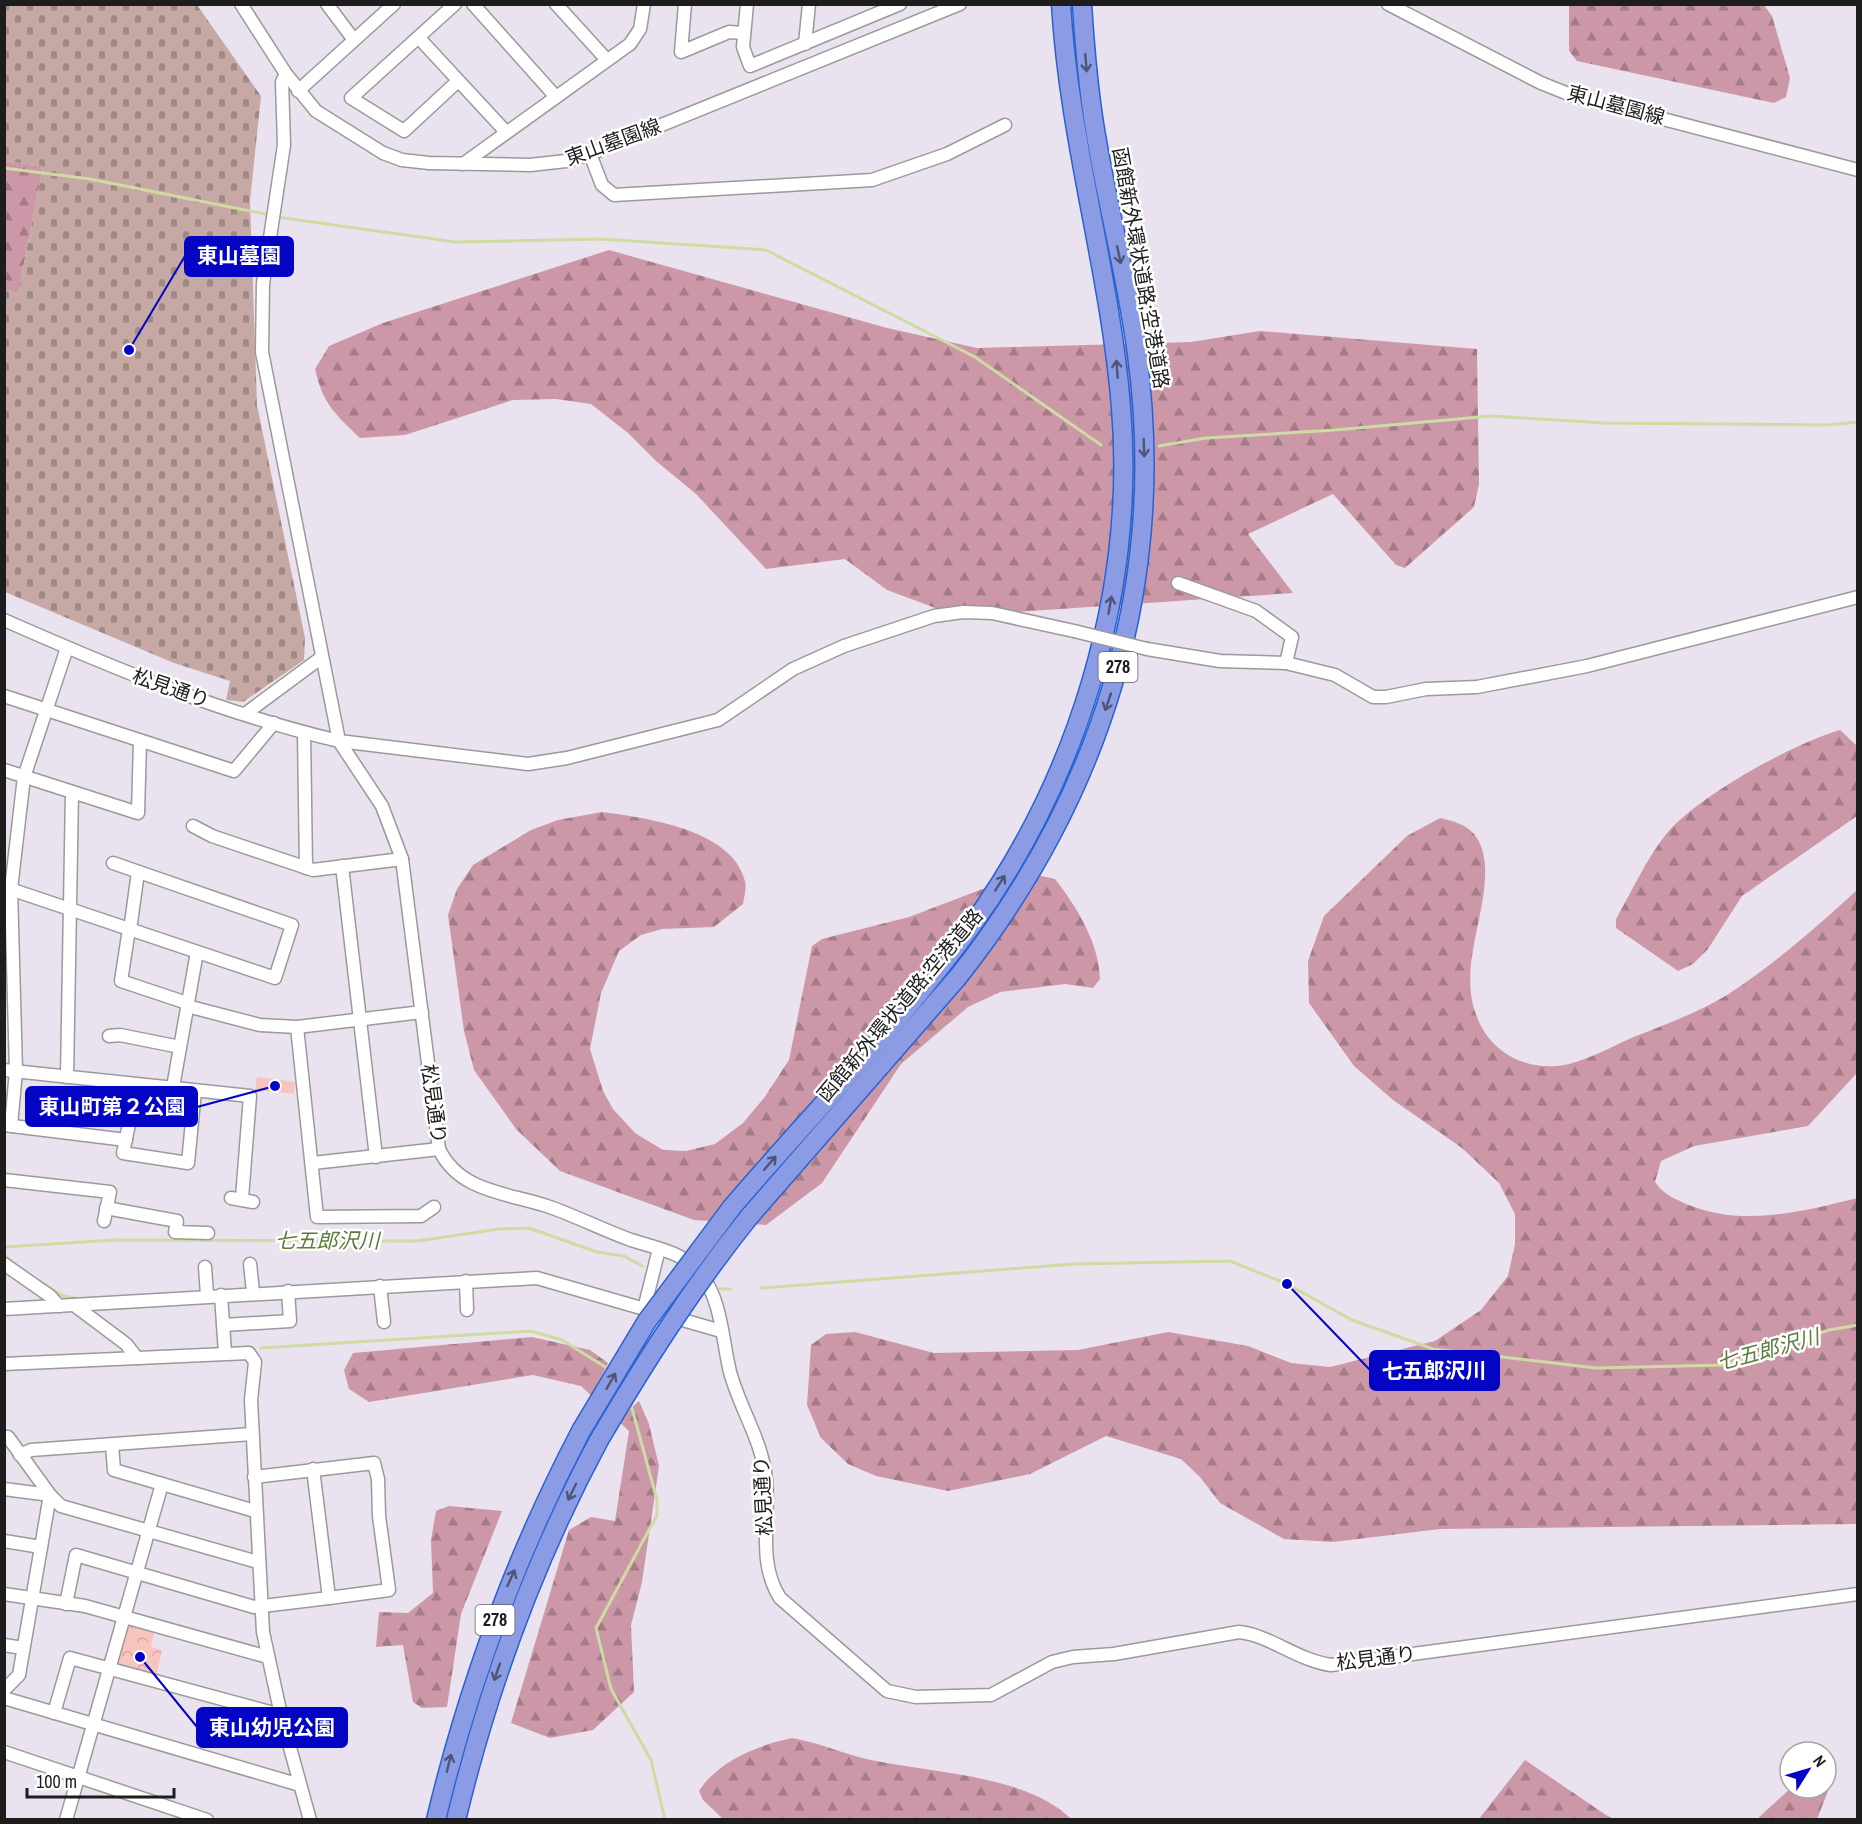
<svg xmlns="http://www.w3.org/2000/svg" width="1862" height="1824" viewBox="0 0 1862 1824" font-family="'Archivo Narrow','Noto Sans JP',sans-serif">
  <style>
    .forest { fill: url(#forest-firs) }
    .cemetery { fill: url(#cemetery-stones) }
    .park { fill: url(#park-crowns) }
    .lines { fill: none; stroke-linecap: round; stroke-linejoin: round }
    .stream { stroke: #cedba3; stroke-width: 3 }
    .minor-casing { stroke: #9a9a9a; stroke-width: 15 }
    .highway-casing { stroke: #2762d4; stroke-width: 21 }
    .minor { stroke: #fff; stroke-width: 12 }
    .highway { stroke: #8b9be4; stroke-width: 18 }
    .minor-bridge-casing { stroke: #9a9a9a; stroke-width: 15; stroke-linecap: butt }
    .highway-bridge-casing { stroke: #2762d4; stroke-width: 21; stroke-linecap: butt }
    .minor-bridge { stroke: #fff; stroke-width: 12 }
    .highway-bridge { stroke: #8b9be4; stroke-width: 18 }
    .oneway { stroke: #4e5677 }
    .labels { text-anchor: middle; stroke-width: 5; stroke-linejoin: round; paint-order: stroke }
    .shield { fill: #fff; stroke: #616161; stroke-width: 1.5 }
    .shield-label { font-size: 18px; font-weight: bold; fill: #1d1d1d }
    .street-label { font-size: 20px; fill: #1d1d1d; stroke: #fff }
    .water-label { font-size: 21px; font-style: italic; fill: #5b7c3a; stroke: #fff }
    .leader { fill: none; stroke: #0404c5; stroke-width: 2 }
    .callout-dot { fill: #0404c5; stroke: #fff; stroke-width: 2 }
    .callout { fill: #0404c5; stroke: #0404c5; stroke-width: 2 }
    .callout-label { font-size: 21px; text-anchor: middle; font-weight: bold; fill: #fff }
  </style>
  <defs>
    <pattern id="forest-firs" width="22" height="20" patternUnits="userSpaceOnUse" patternTransform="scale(1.5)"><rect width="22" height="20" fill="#cc98a7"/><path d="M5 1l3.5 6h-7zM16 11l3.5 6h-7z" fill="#a57b87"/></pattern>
    <pattern id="cemetery-stones" width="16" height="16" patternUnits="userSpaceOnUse" patternTransform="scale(1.5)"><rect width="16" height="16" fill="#c6a9a4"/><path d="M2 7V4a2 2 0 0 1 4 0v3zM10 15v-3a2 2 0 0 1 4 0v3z" fill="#a08985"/></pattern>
    <pattern id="park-crowns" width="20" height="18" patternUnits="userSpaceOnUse" patternTransform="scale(1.5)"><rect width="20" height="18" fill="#f8c4bf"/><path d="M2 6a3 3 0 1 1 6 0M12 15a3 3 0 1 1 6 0" fill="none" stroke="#d4a8a4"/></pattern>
  </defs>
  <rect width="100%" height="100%" fill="#eae2ee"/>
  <g class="forest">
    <polygon points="1569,5 1764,5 1772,16 1790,78 1786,97 1774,103 1577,61 1569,51"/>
    <polygon points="5,161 43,166 18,294 5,290"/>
    <path d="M609 250 887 328 977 348 1191 342 1260 331 1477 349 1479 484 1474 507 1405 568 1396 565 1333 494 1248 534 1293 593 957 616 887 590 845 559 766 569 696 494 656 461 628 433 591 404 556 399 513 400 405 435 360 438C335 414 323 404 315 369L329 346 383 323Z"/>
    <path d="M1840 730 1857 746V816L1742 896 1708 949 1693 964 1678 971 1616 928V919C1631 893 1649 854 1668 832 1700 795 1792 744 1840 730Z"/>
    <path d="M602 812C646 818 732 829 745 881 747 888 744 897 743 904L714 927 662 929 641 935 619 951 601 993 590 1049 603 1091 613 1109 635 1133 663 1150 686 1151 715 1144 743 1123 764 1098 789 1060 812 946 822 939 909 917 1001 882 1033 874 1055 879C1077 907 1099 943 1100 979L1093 988 1065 984 1000 992 968 1007 901 1064 822 1183 766 1225 694 1220 560 1171 516 1129 474 1070 464 1031 448 915 457 889 473 865 531 830 558 820Z"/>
    <path d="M1440 818C1468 824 1482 833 1485 865 1488 914 1457 968 1477 1017 1491 1055 1531 1073 1569 1064 1592 1058 1615 1045 1636 1036 1667 1024 1699 1012 1727 995 1772 966 1818 926 1857 890V1073L1808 1126 1694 1146 1661 1161 1655 1182C1663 1194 1672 1197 1684 1203 1740 1228 1801 1212 1857 1198V1524L1440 1529 1333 1542 1284 1539 1220 1503 1200 1477 1181 1459 1106 1436 1030 1474 948 1491 876 1476 848 1464 821 1438 807 1405 811 1345 826 1334 855 1332 934 1353 1078 1350 1168 1332 1248 1346 1291 1363 1330 1367 1435 1341 1481 1310 1508 1276 1515 1244V1214L1499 1183 1462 1148 1393 1100 1354 1066 1309 1003 1308 961 1324 916 1407 836Z"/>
    <polygon points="532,1337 590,1350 608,1363 596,1388 627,1412 639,1401 649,1424 659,1466 642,1582 631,1625 634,1692 593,1730 550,1738 511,1723 569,1530 591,1517 615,1521 629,1431 581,1386 533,1375 369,1402 349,1389 344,1370 353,1353"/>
    <polygon points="449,1506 502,1511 461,1614 447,1707 422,1708 413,1702 403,1645 376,1647 379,1612 408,1613 433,1593 431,1540 436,1511"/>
    <path d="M792 1738C821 1743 843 1754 871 1760 931 1773 1028 1775 1071 1819H723L703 1800 699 1791C717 1762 758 1745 792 1738Z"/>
    <polygon points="1829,1757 1830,1786 1817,1819 1757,1819 1791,1788 1826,1788 1826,1759"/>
    <polygon points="1525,1760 1606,1815 1614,1819 1479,1819"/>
  </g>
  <polygon class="cemetery" points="5,4 197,5 261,96 250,201 257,405 305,638 304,660 243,702 226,700 230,681 174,663 5,592 5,290 18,294 43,166 5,161"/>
  <g class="park">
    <polygon points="257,1077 295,1082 294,1094 255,1090"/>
    <polygon points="131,1626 154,1632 151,1647 162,1650 156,1677 120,1667 117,1663 126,1628"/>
  </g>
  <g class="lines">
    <g class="stream">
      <polyline points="4,168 90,179 270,215"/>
      <polyline points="276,217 456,242 601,239 766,250 975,357 1101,445"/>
      <polyline points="1159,446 1206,438 1335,430 1491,416 1604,423 1827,425 1858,422"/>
      <polyline points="4,1247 114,1240 417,1241 499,1229 529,1228 597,1252 624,1256 642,1266"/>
      <polyline points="4,1255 17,1266"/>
      <polyline points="39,1281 63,1296 82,1299"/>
      <polyline points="761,1288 1074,1264 1230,1261 1287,1284 1352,1320 1433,1349 1596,1368 1724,1365 1829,1330 1858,1325"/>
      <polyline points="718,1289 731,1289"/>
      <polyline points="261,1348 531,1331 562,1340 610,1370"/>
      <polyline points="630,1401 657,1500 657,1515 596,1628 611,1689 651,1760 665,1820"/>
    </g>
    <defs>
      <g id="minor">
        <polyline points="241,4 286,74 316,111 383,153 402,160 429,163 530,165 566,161 590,154 960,4"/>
        <polyline points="327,4 354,40"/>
        <polyline points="455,4 351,98 404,131 458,81"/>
        <polyline points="473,4 556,97"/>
        <polyline points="556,4 607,60"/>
        <polyline points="685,4 681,52 729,32 744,33"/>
        <polyline points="747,4 743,47 750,66 900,4"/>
        <polyline points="1388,4 1541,83 1571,95 1858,170"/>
        <polyline points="419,38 506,132"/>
        <polyline points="805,44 809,4"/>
        <polyline points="286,74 282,82 284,145 263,284 262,352 339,741 528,764 567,758 718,720 793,669 844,646 934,616 963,612 992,613 1074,631"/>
        <polyline points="298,91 394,4"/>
        <polyline points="590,154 602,185 614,195 872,180 947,154 1005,125"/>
        <polyline points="463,164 630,44 640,29 644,4"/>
        <polyline points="1178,583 1256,611 1292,637 1286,663"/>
        <path d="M4 620C113 668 223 714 339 741L382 806 402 859 439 1149C459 1192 508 1193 547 1206 576 1216 603 1230 631 1240 656 1248 683 1252 700 1273 722 1300 722 1339 730 1372 740 1409 762 1440 766 1479 770 1520 757 1562 780 1598L887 1691 916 1697 991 1695 1052 1662 1073 1657 1114 1654 1239 1632C1269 1635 1297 1660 1331 1665L1858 1594"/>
        <polyline points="1147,649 1220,661 1286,663 1335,675 1373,697 1386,697 1426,689 1477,687 1587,666 1858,597"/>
        <polyline points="4,696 234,771 274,723"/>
        <polyline points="245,714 322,657"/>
        <polyline points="304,733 306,868"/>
        <polyline points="4,770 138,813 140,741"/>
        <polyline points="193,826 212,836 313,870 402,859"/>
        <polyline points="342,866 376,1157"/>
        <polyline points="4,887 275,978 292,925 113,863"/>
        <polyline points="129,929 121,981 187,1003"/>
        <polyline points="130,930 138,872"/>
        <polyline points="187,1006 260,1025 297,1027 422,1012"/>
        <polyline points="297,1027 317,1217 421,1216 434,1207"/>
        <polyline points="109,1036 120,1035 180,1047"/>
        <polyline points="4,1070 250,1096 242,1198"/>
        <polyline points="67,1077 72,792"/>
        <polyline points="137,1085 123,1153 188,1163 195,1091"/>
        <polyline points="173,1087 197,952"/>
        <polyline points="4,1125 126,1140"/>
        <polyline points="11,1126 16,1071 11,889 24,777 67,648"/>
        <polyline points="313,1163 439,1149"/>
        <polyline points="4,1180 110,1192 104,1221"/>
        <polyline points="231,1198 253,1202"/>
        <polyline points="106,1208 177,1221 175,1232 208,1233"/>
        <polyline points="4,1264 50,1296 59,1306"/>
        <polyline points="250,1264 253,1292"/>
        <polyline points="205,1267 207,1295"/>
        <polyline points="466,1281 467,1310"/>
        <polyline points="380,1286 384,1322"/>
        <polyline points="221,1295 225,1353"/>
        <polyline points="74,1305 126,1344 137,1358"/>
        <polyline points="4,1309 537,1278 721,1331"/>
        <polyline points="644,1309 659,1249"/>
        <polyline points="223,1325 290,1321 288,1291"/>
        <polyline points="4,1364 249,1353 255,1362 251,1400 263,1632 281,1715 310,1820"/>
        <polyline points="4,1437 8,1437 50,1495 19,1675 4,1690"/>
        <polyline points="112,1445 114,1470 255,1511"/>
        <polyline points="20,1455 31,1450 252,1434"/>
        <polyline points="254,1477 374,1463 378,1479 379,1516 389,1590 329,1598"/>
        <polyline points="4,1489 50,1495 61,1506 258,1562"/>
        <polyline points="4,1541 41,1547"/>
        <polyline points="4,1594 85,1606 268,1657"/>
        <polyline points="66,1604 76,1555 254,1607 329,1598 313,1469"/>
        <polyline points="4,1645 23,1648"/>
        <polyline points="4,1698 300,1785"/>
        <polyline points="54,1713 70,1658 281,1715"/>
        <polyline points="4,1752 207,1820"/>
        <polyline points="66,1820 162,1484"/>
      </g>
      <g id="highway">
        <path d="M732 1207C811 1115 898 1026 970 928 1078 779 1136 591 1121 407 1110 271 1069 141 1061 4"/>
        <path d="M749 1217 958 977C1101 796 1168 585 1137 354 1128 284 1110 216 1098 147 1089 100 1085 52 1082 4"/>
        <path d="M436 1820C469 1682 515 1557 581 1431"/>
        <path d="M456 1820C488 1687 534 1561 599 1440"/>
      </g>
    </defs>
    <use href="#minor" class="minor-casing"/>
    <use href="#highway" class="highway-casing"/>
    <use href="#minor" class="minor"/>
    <use href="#highway" class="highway"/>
    <defs>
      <polyline id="minor-bridge" points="1074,631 1147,649"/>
      <g id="highway-bridge">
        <polyline points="581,1431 647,1321 732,1207"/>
        <path d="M599 1440C645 1362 692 1288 749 1217"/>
      </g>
    </defs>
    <use href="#minor-bridge" class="minor-bridge-casing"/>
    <use href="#highway-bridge" class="highway-bridge-casing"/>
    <use href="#minor-bridge" class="minor-bridge"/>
    <use href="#highway-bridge" class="highway-bridge"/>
  </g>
  <defs><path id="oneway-shaft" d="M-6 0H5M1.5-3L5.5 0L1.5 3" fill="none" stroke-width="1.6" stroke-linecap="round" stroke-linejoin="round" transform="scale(1.5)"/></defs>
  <g class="oneway">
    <use href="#oneway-shaft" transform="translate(1086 63) rotate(85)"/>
    <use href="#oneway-shaft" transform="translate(1119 255) rotate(78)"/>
    <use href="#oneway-shaft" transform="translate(1117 369) rotate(-95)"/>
    <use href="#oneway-shaft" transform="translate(1144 448) rotate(88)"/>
    <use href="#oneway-shaft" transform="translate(1110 605) rotate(-80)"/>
    <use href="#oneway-shaft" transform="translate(1108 702) rotate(109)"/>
    <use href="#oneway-shaft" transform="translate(1000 883) rotate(-58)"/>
    <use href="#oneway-shaft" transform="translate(770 1163) rotate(-49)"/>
    <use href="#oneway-shaft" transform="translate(611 1381) rotate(-60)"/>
    <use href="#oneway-shaft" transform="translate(572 1492) rotate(116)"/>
    <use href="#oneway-shaft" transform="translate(511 1578) rotate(-66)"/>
    <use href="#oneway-shaft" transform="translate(497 1672) rotate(109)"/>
    <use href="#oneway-shaft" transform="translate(449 1763) rotate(-76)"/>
  </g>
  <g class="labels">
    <g class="shield">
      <rect x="1098.5" y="652" width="39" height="30" rx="4.5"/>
      <rect x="475.5" y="1605" width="39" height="30" rx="4.5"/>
    </g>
    <g class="shield-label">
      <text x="1118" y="673">278</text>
      <text x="495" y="1626">278</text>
    </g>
    <g class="street-label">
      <text transform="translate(1616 105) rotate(15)" y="7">東山墓園線</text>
      <text transform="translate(613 142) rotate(-20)" y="7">東山墓園線</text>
      <text transform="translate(1141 268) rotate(80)" y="7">函館新外環状道路;空港道路</text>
      <text transform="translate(171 688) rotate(19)" y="7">松見通り</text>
      <text transform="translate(900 1005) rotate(-50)" y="7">函館新外環状道路;空港道路</text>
      <text transform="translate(434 1104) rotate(82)" y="7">松見通り</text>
      <text transform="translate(763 1496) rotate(-93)" y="7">松見通り</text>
      <text transform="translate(1376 1658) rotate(-7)" y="7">松見通り</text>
    </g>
    <g class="water-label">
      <text x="327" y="1248">七五郎沢川</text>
      <text transform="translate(1768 1350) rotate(-15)" y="7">七五郎沢川</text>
    </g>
  </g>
  <path class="leader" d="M129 350L185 256M275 1086L197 1107M1287 1284L1370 1370M140 1657L197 1727"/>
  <g class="callout-dot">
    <circle cx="129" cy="350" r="6"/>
    <circle cx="275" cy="1086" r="6"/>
    <circle cx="1287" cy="1284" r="6"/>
    <circle cx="140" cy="1657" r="6"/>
  </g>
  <g class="callout">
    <rect x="185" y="237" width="108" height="39" rx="6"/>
    <rect x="26" y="1087" width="171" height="39" rx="6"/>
    <rect x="1370" y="1351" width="129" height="39" rx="6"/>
    <rect x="197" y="1708" width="150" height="39" rx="6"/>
  </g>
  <g class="callout-label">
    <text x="239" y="263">東山墓園</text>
    <text x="112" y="1114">東山町第２公園</text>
    <text x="1434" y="1378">七五郎沢川</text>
    <text x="272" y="1735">東山幼児公園</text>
  </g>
  <rect width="1862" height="1824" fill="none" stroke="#1d1d1d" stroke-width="12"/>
  <g transform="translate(1808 1770) rotate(53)"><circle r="28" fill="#ffffff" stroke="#a5a5a5" stroke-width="1.5"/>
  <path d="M0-4.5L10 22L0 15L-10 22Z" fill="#0404c5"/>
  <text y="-9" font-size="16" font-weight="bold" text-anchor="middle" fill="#1d1d1d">N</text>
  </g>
  <path d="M27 1788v9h147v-9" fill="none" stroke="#1d1d1d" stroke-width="3"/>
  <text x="36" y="1788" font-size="18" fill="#1d1d1d" stroke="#ffffff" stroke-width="4.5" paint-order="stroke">100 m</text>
</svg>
